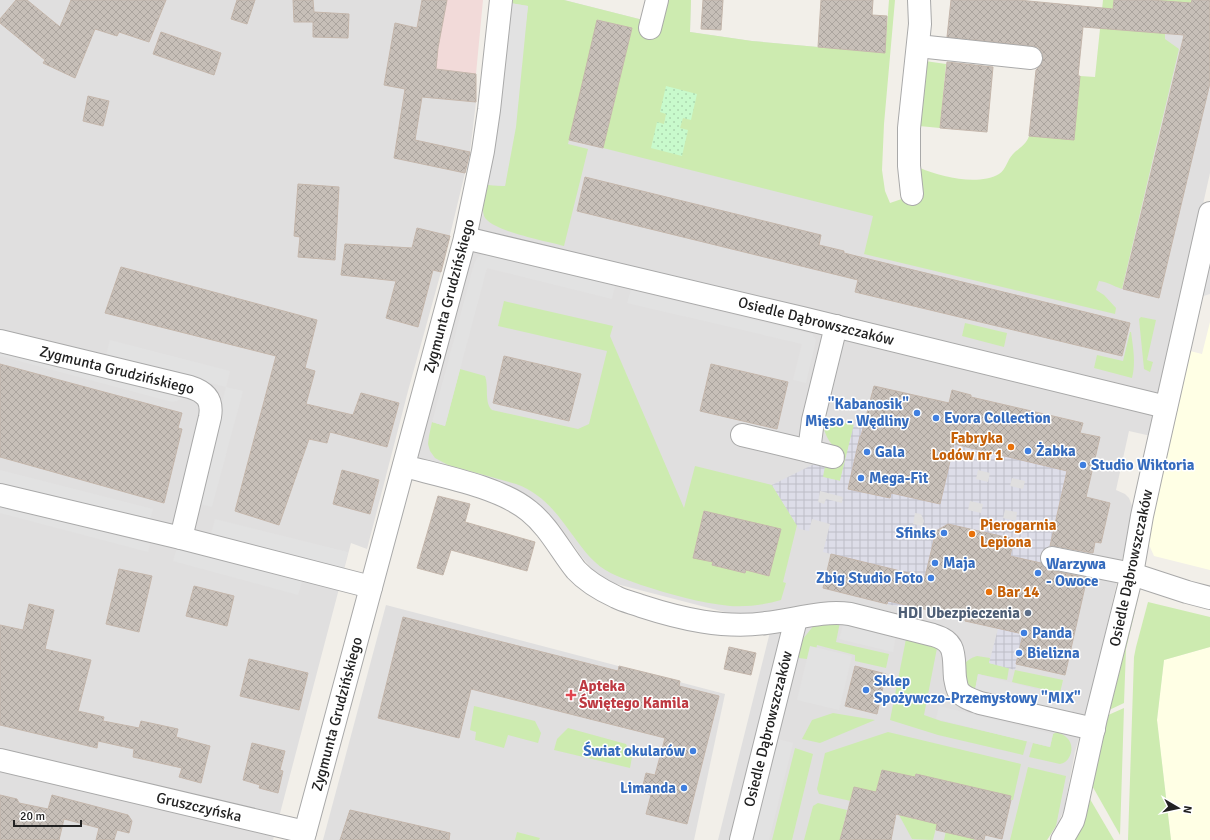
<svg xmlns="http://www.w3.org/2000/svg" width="1210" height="840" viewBox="0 0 1210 840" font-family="Signika,sans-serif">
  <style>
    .residential { fill: #e0dfdf }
    .commercial { fill: #f2dad9 }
    .education { fill: #ffffe5 }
    .grass { fill: #cdebb0; fill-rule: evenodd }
    .park { fill: url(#park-dots) }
    .parking { fill: #e2e2e2 }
    .plaza { fill: url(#plaza-grid); fill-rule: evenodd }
    .building { fill: url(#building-cross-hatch); stroke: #c4b6ab }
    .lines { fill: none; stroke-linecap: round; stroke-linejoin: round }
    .minor-casing { stroke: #a9a9a9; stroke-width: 24 }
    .minor { stroke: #fff; stroke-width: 22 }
    .shop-dot { fill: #3f7fe0; stroke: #fff; stroke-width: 1.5 }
    .food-dot { fill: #e8710a; stroke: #fff; stroke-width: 1.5 }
    .service-dot { fill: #5c6f8a; stroke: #fff; stroke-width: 1.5 }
    .health-dot { fill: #e0444e; stroke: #fff; stroke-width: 1.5 }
    .labels { text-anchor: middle; stroke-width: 3; stroke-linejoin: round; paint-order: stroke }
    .street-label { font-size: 15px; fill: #222; stroke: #fff }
    .shop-label { font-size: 15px; font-weight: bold; fill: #366cbe; stroke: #fff; text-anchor: start }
    .food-label { font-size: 15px; font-weight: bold; fill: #c56008; stroke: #fff; text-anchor: start }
    .service-label { font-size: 15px; font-weight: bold; fill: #4e5e75; stroke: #fff; text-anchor: end }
    .health-label { font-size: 15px; font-weight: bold; fill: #be3a42; stroke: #fff; text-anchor: start }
  </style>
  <defs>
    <pattern id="park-dots" width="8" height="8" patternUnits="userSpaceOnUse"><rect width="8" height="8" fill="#c8facc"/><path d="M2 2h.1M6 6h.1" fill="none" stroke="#acd6af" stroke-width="1.8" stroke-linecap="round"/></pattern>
    <pattern id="plaza-grid" width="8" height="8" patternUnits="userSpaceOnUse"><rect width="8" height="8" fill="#dddde8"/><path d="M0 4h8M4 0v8" fill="none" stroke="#bdbdc7"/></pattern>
    <pattern id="building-cross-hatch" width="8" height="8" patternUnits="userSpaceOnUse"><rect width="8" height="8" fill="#c7bfb8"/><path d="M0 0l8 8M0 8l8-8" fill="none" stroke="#aba49e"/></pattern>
  </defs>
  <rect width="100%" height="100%" fill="#f2efe9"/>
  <g class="residential">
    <polygon points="0,0 422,0 422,97 476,102 470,152 465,173 441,272 408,391 367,549 351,543 273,840 0,840"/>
    <polygon points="511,0 564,0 647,21 691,0 690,32 752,41 885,53 877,211 1077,259 1165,39 1165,29 1210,39 1210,173 1151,436 1129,431 1116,490 1125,494 1129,498 1133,508 1132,517 1090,699 1075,752 1064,810 1059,821 1047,840 718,840 775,612 740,616 601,580 581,556 559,525 531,500 416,460 482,217 488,185 501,96"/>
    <polygon points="386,605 725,694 694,840 323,840"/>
  </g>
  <polygon class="commercial" points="422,0 483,0 476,74 476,102 404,95"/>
  <g class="education">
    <polygon points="1210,322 1210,570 1154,556 1146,538 1190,351 1202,354"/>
    <polygon points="1210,647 1210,840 1171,840 1157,720 1164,660"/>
  </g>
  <g class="grass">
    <path d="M511 0H564L647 21 652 0H691L690 32 752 41 885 53 889 0H895L884 124 882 170 885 191 890 203 922 192 920 168C941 177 978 186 999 174 1006 170 1007 160 1013 154 1019 148 1026 145 1029 136L1074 140 1080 76 1095 77 1103 0H1114L1112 29 1159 33 1162 1 1151 0H1192L1186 24 1165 30V39L1179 49 1122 289C1113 286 1108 282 1099 281L1096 290 1104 295 1116 308 1115 314 864 254 873 216 603 148 632 28 598 20 568 144 588 149 564 246C547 241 490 231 484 216 481 207 486 194 488 185L505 186 528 6 510 3Z"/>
    <polygon points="925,61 946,64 940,128 919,126"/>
    <path d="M504 301 613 326 610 336 684 508 695 466 772 485 797 525 783 582 786 583 781 600C764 605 747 607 730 606 700 603 669 594 641 585 625 579 607 574 595 562 588 556 583 549 577 541 559 517 546 495 516 484L448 465 435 458 430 451 428 444 429 436 432 422 445 426 460 369 485 376C489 386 484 403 492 410L578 429 589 424 607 351 498 326ZM704 511 780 529 769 576 746 570 745 573 712 565 713 562 693 557Z"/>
    <polygon points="1141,317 1156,320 1147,360 1153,362 1150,372 1144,369 1139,319"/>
    <polygon points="965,323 1007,333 1004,347 962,336"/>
    <path d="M1130 332H1131C1133 347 1136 363 1132 378L1094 368 1097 355 1123 361Z"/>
    <path d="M822 417 854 425 840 481 822 477 825 466 836 468 840 452C828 443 823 432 822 417Z"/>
    <polygon points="1134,593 1139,594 1126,649 1124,703 1107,711"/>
    <polygon points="1148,602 1210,617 1210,647 1164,660 1157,720 1171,840 1128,840 1134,657 1136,647"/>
    <polygon points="840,622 836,642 889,654 886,668 855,661 855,655 817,645 814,660 799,658 798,648 802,640 815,624"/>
    <polygon points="906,639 937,648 924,715 941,721 1027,741 1023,755 938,735 890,720"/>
    <path d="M977 656 990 658 989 663 1009 668 1007 680 978 674 975 690C963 684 965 678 963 666 967 660 971 658 977 656Z"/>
    <polygon points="1015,670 1063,680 1060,693 1012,682"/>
    <polygon points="474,706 535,721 541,733 538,743 508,735 504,748 475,740 476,732 470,730"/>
    <polygon points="1124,708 1120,835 1090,782 1106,716"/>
    <polygon points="833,713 875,720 820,743 802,739 812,720"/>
    <polygon points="568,728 626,744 632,757 630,768 554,750 557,739"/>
    <polygon points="888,732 1021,764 1013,800 1010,800 1011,796 916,774 915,777 882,770 876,792 851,801 819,794 817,789 825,753"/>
    <path d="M1057 732C1061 734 1065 735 1068 739 1075 747 1071 762 1060 764L1029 757 1033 743 1050 747 1053 734Z"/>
    <polygon points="795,748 813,754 792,840 772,840"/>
    <polygon points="1028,767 1066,776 1056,826 1047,840 1010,840"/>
    <polygon points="1087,794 1114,840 1072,840"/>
    <polygon points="818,803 847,810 840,840 804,840 813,806"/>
    <polygon points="899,815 937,824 933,840 912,839"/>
    <polygon points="947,826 976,833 974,840 944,840"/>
    <polygon points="517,832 540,838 539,840 515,840"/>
  </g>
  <polygon class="park" points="666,86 697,94 691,120 683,118 680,128 688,130 682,156 651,148 657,122 664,124 666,114 660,112"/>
  <g class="parking">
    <polygon points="510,3 528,6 516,127 505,186 488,185 501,96"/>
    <polygon points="481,255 486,255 615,286 612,299 487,268 445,426 432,422 474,264 477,258"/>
    <polygon points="1210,257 1210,294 1200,297"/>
    <polygon points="631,290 812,334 816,340 806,383 793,380 802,344 627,303"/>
    <polygon points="110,340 230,371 226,387 243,391 212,507 196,503 226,387 106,356"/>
    <polygon points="0,347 186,396 177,401 172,402 0,356"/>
    <polygon points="0,470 153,509 149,523 0,484"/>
    <polygon points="0,505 150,544 148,552 0,513"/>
    <polygon points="215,519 348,552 344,568 211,534"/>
    <polygon points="178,545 303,578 298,595 173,561"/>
    <polygon points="844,622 896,634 893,652 839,639"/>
    <polygon points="810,646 852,656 839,710 797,700"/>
    <polygon points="978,674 1075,699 1072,713 975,690"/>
    <polygon points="939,706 1053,734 1050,747 936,719"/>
    <polygon points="775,738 793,743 769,840 749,840"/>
  </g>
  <path class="plaza" d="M856 416 961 441 960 445 1072 471 1062 492 1053 532 1058 533 1051 565 1040 563 1015 670 989 663 998 629 995 627 1014 539 948 524 936 531 918 611 887 604 895 570 823 552 830 524 812 519 809 531 799 529 772 485 816 463 825 466 823 477 840 481ZM860 436 949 462 940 504 891 493 889 498 848 489ZM978 470 990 473 988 482 976 479ZM1012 478 1025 481 1023 489 1010 486ZM820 491 843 497 842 503 826 499 824 504 818 502ZM970 501 983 504 981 513 968 510ZM1005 510 1017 512 1016 521 1003 518ZM915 513 921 514 924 521 922 526 913 524Z"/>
  <g class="building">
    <polygon points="16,0 27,0 60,27 71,0 166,0 149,42 119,32 117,36 95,29 75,78 43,63 45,60 0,23 0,19"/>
    <polygon points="237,0 255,0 247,24 231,19"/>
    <polygon points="293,0 313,0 314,12 349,14 348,38 313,37 313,22 294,22"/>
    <polygon points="422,0 447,0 438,48 436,69 476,74 476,102 422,97 415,140 470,152 465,173 394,158 405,89 384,85 395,23 417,28"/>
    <polygon points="703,0 723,0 721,30 701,29"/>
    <polygon points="821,0 873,0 872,15 887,16 885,53 818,47"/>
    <polygon points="951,0 1018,0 1113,9 1114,0 1151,0 1191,3 1192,0 1210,0 1210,83 1159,298 1123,289 1184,35 1083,27 1078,76 1080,76 1074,140 1029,136 1036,70 1041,65 1043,59 1042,53 1038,47 1032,46 947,37"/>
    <polygon points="597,20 632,28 603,148 569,140"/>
    <polygon points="161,32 221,53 214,75 153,54"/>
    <polygon points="947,62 993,67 987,132 940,128"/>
    <polygon points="88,96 109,101 103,126 83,121"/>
    <polygon points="585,177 821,235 819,245 844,251 844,253 1130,323 1122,356 855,292 858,280 577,211"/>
    <polygon points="298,184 339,187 335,260 298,257 300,237 294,236"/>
    <polygon points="417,228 450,236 441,272 433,270 418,327 386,318 396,281 341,275 345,244 412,248"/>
    <polygon points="121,267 317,320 305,368 315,371 306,404 353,415 361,393 399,403 387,447 330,432 327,443 309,439 279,525 235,511 276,356 105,313"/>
    <polygon points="504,356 581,374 569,421 493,403"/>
    <polygon points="0,364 182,413 178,428 182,429 164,503 0,457"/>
    <polygon points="711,364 788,382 777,429 700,411"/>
    <polygon points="874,386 949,403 952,390 971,395 971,397 1083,423 1080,433 1100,437 1086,497 1110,503 1101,543 1095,542 1093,553 1054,546 1050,546 1067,471 954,444 940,504 891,493 890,498 848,489 860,436 861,436"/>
    <polygon points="342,470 379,480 370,514 333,504"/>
    <polygon points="438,496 470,504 465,522 535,542 527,571 451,550 443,575 417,568"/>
    <polygon points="704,511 781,529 769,576 746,570 745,573 712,565 713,562 693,558"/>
    <polygon points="948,524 1014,539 1010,556 1041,563 1044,568 1050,570 1087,578 1065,675 1016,664 1023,634 965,621 965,618 888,601 887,604 823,588 831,554 925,577 936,531"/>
    <polygon points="119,569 152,576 139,632 106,624"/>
    <polygon points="194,586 234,596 227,626 186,616"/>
    <polygon points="29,604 54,610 45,649 91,660 78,711 104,717 103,721 139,728 141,721 178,729 176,737 210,746 201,783 179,777 182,768 133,757 134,749 98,741 97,748 0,725 0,625 23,630"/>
    <polygon points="403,617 618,671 619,666 680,681 679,686 719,696 687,824 646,814 651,795 641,793 646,773 655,775 665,738 471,689 459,738 378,718"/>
    <polygon points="729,647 756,653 751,675 724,669"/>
    <polygon points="249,659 308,673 299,710 240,696"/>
    <polygon points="855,666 886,674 877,714 845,706"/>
    <polygon points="252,743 285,751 280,770 283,771 278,793 259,788 260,785 243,780"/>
    <polygon points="882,770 915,777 916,774 1011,796 1010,800 1011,800 1002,839 985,835 984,840 979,840 936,830 937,824 896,814 891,840 840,840 854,787 876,792"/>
    <polygon points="0,795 17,799 19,803 48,809 52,795 128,815 132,821 129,833 117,830 114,840 96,840 99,828 64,819 59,840 0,840"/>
    <polygon points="350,810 450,833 449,840 340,840"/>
  </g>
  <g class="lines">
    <defs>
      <g id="minor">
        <polyline points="650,28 657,0"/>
        <polyline points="918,46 1031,58"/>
        <polyline points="912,194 909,166 909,128 920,24 919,0"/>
        <polyline points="465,238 802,318 1166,407"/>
        <path d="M0 341 190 387C206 392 213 400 210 417L181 538"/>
        <polyline points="742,435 809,451"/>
        <polyline points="833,457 809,451 813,420 836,326"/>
        <path d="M404 466C441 476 500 487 529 511 549 527 560 550 576 570 587 582 601 590 616 597 624 601 633 603 641 606 681 619 724 629 766 623 794 620 822 610 850 614L933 635C958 642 953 656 955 678 956 682 956 686 958 690 962 697 972 700 980 703L1094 729"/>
        <polyline points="0,495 181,538 371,587"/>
        <polyline points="1052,558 1132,574 1187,592 1210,598"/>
        <polyline points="0,760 305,832"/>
        <polyline points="303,840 465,238 483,151 489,110 501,0"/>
        <polyline points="741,840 796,619"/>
        <polyline points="1062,840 1073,821 1075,814 1096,718 1132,574 1142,516 1151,475 1210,213"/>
      </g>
    </defs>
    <use href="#minor" class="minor-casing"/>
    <use href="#minor" class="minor"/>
  </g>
  <g class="shop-dot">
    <circle cx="917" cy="413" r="4"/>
    <circle cx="936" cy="418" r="4"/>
    <circle cx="1028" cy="451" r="4"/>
    <circle cx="867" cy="452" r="4"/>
    <circle cx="1083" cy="465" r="4"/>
    <circle cx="861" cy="478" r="4"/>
    <circle cx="944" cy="533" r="4"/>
    <circle cx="935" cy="563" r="4"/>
    <circle cx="1038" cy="573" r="4"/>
    <circle cx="931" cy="578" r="4"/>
    <circle cx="1024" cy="633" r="4"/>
    <circle cx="1019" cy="653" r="4"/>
    <circle cx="866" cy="690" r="4"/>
    <circle cx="693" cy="751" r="4"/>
    <circle cx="684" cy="788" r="4"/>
  </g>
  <g class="food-dot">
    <circle cx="1011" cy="447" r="4"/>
    <circle cx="972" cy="534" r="4"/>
    <circle cx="989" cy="592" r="4"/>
  </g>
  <circle class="service-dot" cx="1028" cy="613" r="4"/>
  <path class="health-dot" d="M569 689h4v4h4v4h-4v4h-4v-4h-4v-4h4z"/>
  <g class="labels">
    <g class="street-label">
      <text transform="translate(449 296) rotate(-75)" y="5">Zygmunta Grudzińskiego</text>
      <text transform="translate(816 321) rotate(14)" y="5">Osiedle Dąbrowszczaków</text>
      <text transform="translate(117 370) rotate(14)" y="5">Zygmunta Grudzińskiego</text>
      <text transform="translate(1131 568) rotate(-78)" y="5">Osiedle Dąbrowszczaków</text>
      <text transform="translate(337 714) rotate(-75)" y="5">Zygmunta Grudzińskiego</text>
      <text transform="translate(768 729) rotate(-76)" y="5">Osiedle Dąbrowszczaków</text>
      <text transform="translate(199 807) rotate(13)" y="5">Gruszczyńska</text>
    </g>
    <g class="shop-label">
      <text x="909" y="409" text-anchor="end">"Kabanosik"<tspan x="909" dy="17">Mięso - Wędliny</tspan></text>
      <text x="944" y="423">Evora Collection</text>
      <text x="1036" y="456">Żabka</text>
      <text x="875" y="457">Gala</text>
      <text x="1091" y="470">Studio Wiktoria</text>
      <text x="869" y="483">Mega-Fit</text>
      <text x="936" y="538" text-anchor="end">Sfinks</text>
      <text x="943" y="568">Maja</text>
      <text x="1046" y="569">Warzywa<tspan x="1046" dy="17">- Owoce</tspan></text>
      <text x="923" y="583" text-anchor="end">Zbig Studio Foto</text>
      <text x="1032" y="638">Panda</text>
      <text x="1027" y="658">Bielizna</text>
      <text x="874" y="686">Sklep<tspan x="874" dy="17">Spożywczo-Przemysłowy "MIX"</tspan></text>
      <text x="685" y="756" text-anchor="end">Świat okularów</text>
      <text x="676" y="793" text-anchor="end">Limanda</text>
    </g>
    <g class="food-label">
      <text x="1003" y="443" text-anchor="end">Fabryka<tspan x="1003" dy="17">Lodów nr 1</tspan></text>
      <text x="980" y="530">Pierogarnia<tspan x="980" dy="17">Lepiona</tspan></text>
      <text x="997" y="597">Bar 14</text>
    </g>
    <g class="service-label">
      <text x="1020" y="618">HDI Ubezpieczenia</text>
    </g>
    <g class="health-label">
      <text x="579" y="691">Apteka<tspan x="579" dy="17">Świętego Kamila</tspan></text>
    </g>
  </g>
  <g transform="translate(1178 808) rotate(99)" stroke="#ffffff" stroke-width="3" paint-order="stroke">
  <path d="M0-3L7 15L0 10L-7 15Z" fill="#222222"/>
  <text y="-6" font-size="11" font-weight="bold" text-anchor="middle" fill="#222222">N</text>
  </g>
  <path d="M14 820v6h67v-6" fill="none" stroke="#222222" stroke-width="2"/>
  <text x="20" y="820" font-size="12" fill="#222222" stroke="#ffffff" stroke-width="3" paint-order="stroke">20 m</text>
</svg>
